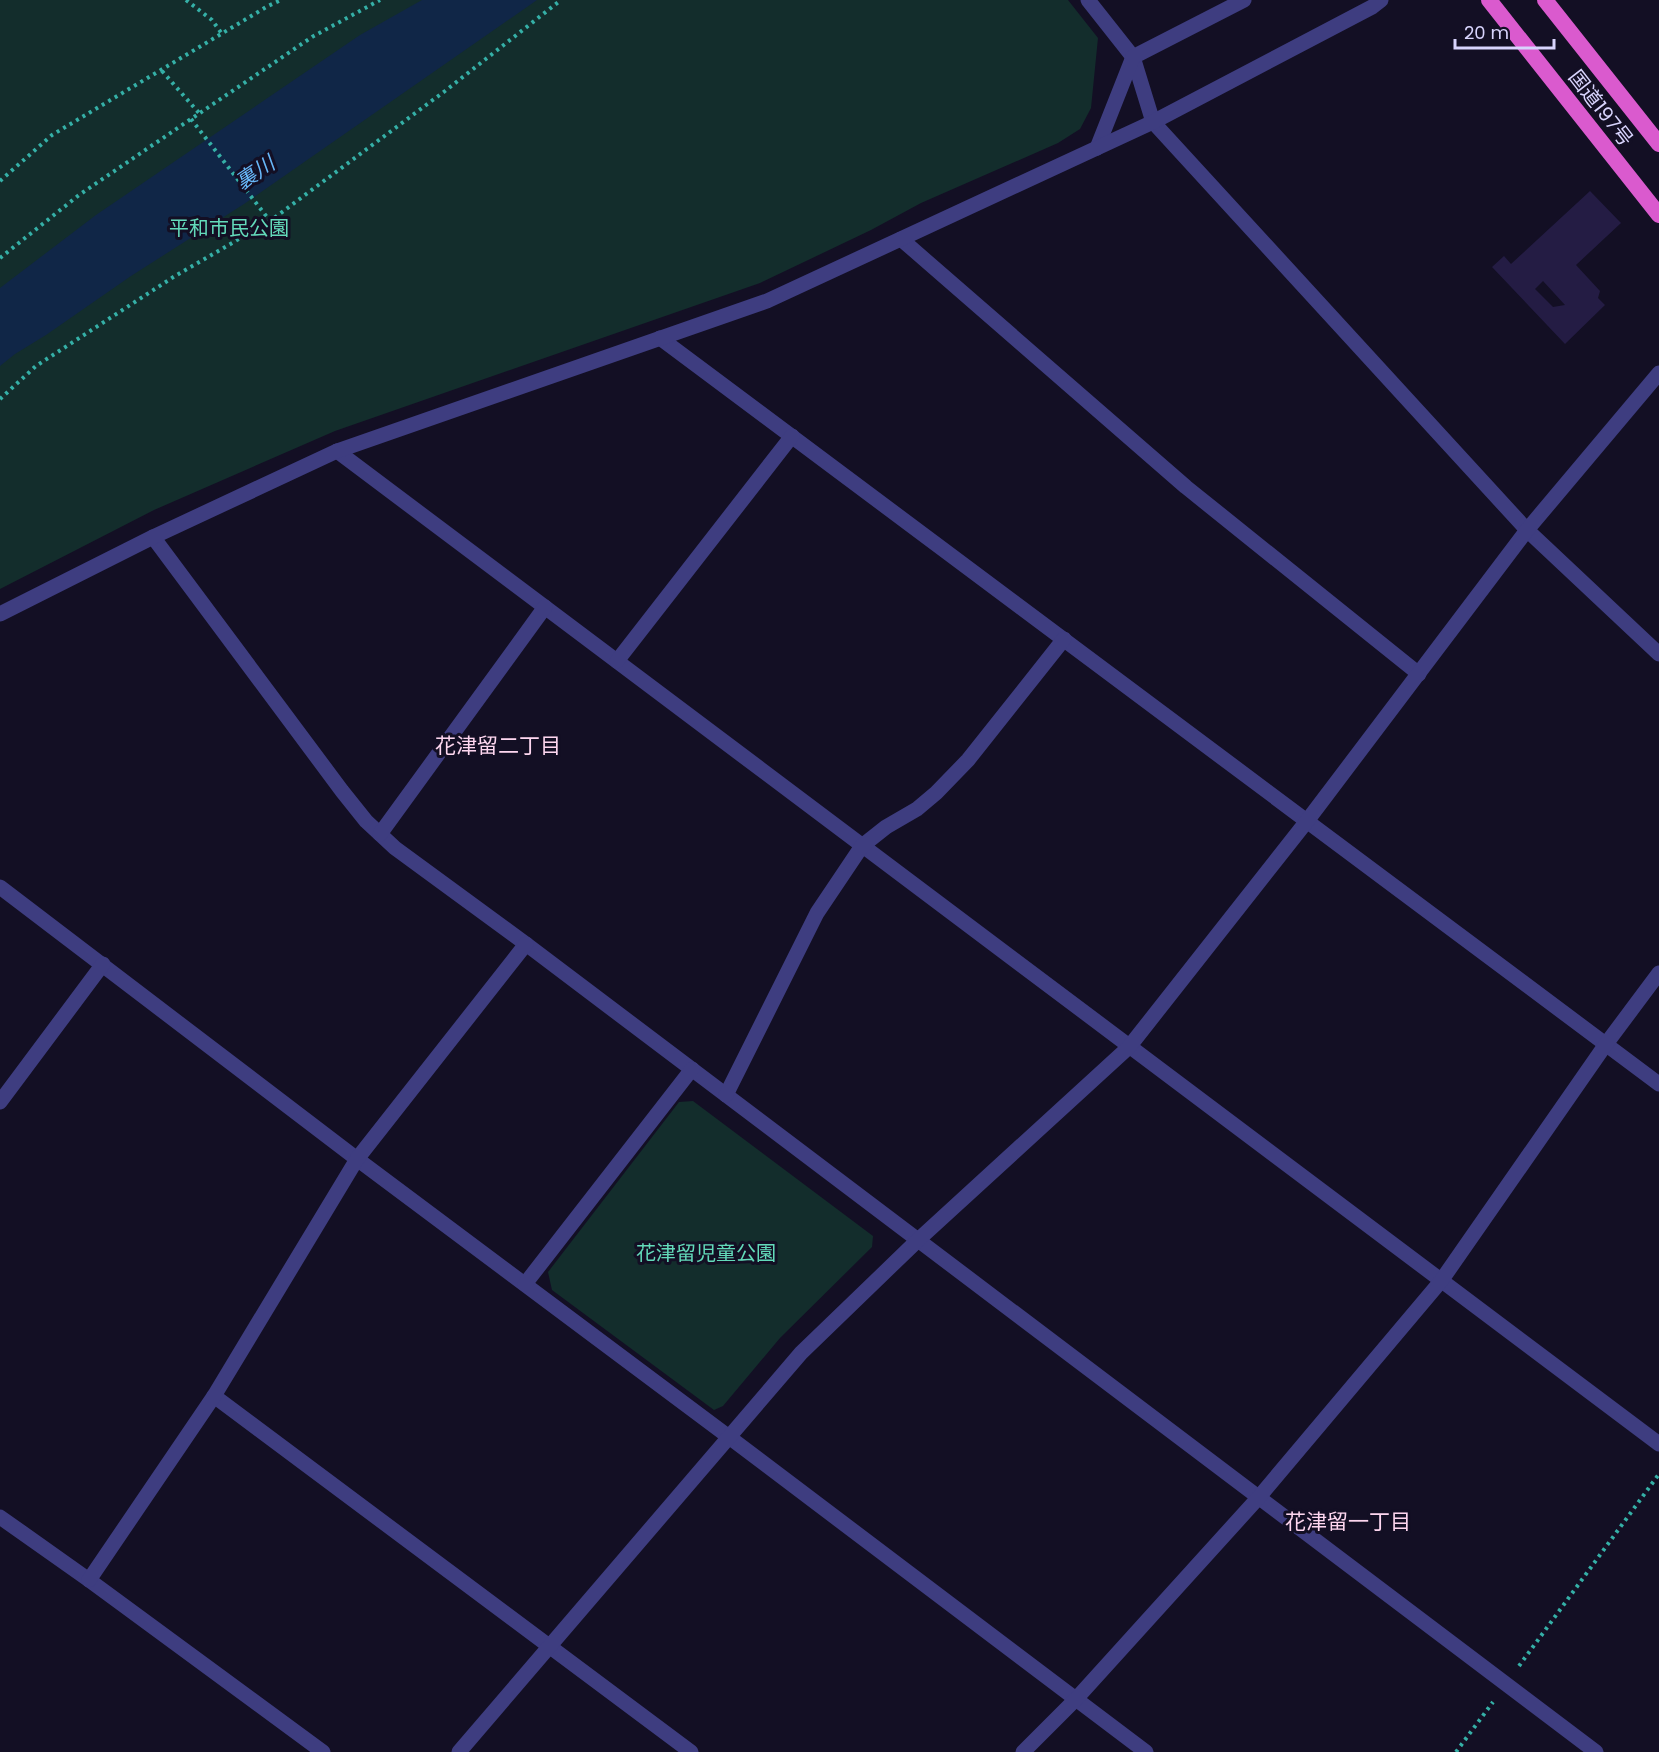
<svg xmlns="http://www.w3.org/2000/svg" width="1659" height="1752" viewBox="0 0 1659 1752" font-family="Poppins,'Noto Sans JP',sans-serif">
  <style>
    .green { fill: #132d2c }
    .water { fill: #102647 }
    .building { fill: #241c44; fill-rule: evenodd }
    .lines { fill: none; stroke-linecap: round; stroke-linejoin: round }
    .path { stroke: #35b0a7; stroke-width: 4; stroke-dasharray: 3 4.5; stroke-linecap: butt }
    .minor { stroke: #3e3d80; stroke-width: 15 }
    .tertiary { stroke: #3e3d80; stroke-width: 15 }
    .trunk { stroke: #da5ace; stroke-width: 16 }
    .labels { text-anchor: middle; stroke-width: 6; stroke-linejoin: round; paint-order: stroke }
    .street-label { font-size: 20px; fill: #d8d4fd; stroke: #130f24 }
    .park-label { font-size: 20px; fill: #63daba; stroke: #130f24 }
    .water-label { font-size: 21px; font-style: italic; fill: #67b7f8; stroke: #130f24 }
    .neighbourhood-label { font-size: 21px; fill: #fdd6ef; stroke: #130f24 }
  </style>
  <rect width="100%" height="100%" fill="#130f24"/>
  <g class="green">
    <polygon points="0,0 1068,0 1098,38 1091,108 1080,129 1058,143 921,203 871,230 760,283 335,431 154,510 0,589"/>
    <polygon points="693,1101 873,1236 872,1247 780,1338 723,1406 714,1410 552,1290 548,1272 679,1102"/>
  </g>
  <polygon class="water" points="422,0 537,0 244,204 131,276 46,335 15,354 0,366 0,288 96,215 360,35"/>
  <path class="building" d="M1590 191 1621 223 1576 265 1600 291 1598 298 1605 305 1565 344 1492 267 1504 256 1511 264ZM1543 281 1565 305 1553 307 1535 289Z"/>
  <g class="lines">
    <g class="path">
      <polyline points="186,0 212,20 222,34"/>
      <polyline points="162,71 199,113"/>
      <polyline points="191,119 270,221"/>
      <polyline points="0,181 52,135 268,6 281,0"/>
      <polyline points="0,258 79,195 191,119 312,37 380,0"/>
      <polyline points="0,399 36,366 175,276 270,221 445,91 561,0"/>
      <polyline points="1519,1666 1659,1474"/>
      <polyline points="1456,1752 1493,1702"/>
    </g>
    <g class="minor">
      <polyline points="1088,0 1133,57 1153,122 1527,530 1659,654"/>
      <polyline points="1097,148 1133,57 1244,0"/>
      <polyline points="901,239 1186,487 1419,674"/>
      <polyline points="660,338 1659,1084"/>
      <polyline points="337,451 1659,1444"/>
      <polyline points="153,537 342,791 366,821 395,848 526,944 1596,1752"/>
      <polyline points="0,614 153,537 337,451 767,301 1153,122 1372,7 1381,0"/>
      <polyline points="617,661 792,436"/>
      <polyline points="380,834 545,607"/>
      <polyline points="0,887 357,1159 729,1437 1146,1752"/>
      <polyline points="726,1095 817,913 862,846 886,827 917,809 936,793 968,760 1064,639"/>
      <polyline points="0,1102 103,964"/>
      <polyline points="525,1284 692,1069"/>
      <polyline points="214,1396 691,1752"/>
      <polyline points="0,1517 89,1580 323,1752"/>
      <polyline points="89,1580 214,1396 357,1159 526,944"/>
      <polyline points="1023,1752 1076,1699 1259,1497 1441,1281 1606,1044 1659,973"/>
    </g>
    <polyline class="tertiary" points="459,1752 801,1353 918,1240 1129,1047 1307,821 1527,530 1659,373"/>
    <g class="trunk">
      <polyline points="1489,0 1659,215"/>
      <polyline points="1545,0 1659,144"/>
    </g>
  </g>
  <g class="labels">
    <g class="street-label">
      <text transform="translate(1601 108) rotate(52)" y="7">国道197号</text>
    </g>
    <g class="park-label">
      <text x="229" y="235">平和市民公園</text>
      <text x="706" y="1260">花津留児童公園</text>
    </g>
    <g class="water-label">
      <text transform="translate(255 173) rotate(-34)" y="7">裏川</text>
    </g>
    <g class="neighbourhood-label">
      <text x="498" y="753">花津留二丁目</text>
      <text x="1348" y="1529">花津留一丁目</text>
    </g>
  </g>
  <path d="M1455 39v9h99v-9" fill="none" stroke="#d8d4fd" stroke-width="3"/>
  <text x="1464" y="39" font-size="18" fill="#d8d4fd" stroke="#130f24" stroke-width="4.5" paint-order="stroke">20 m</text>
</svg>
